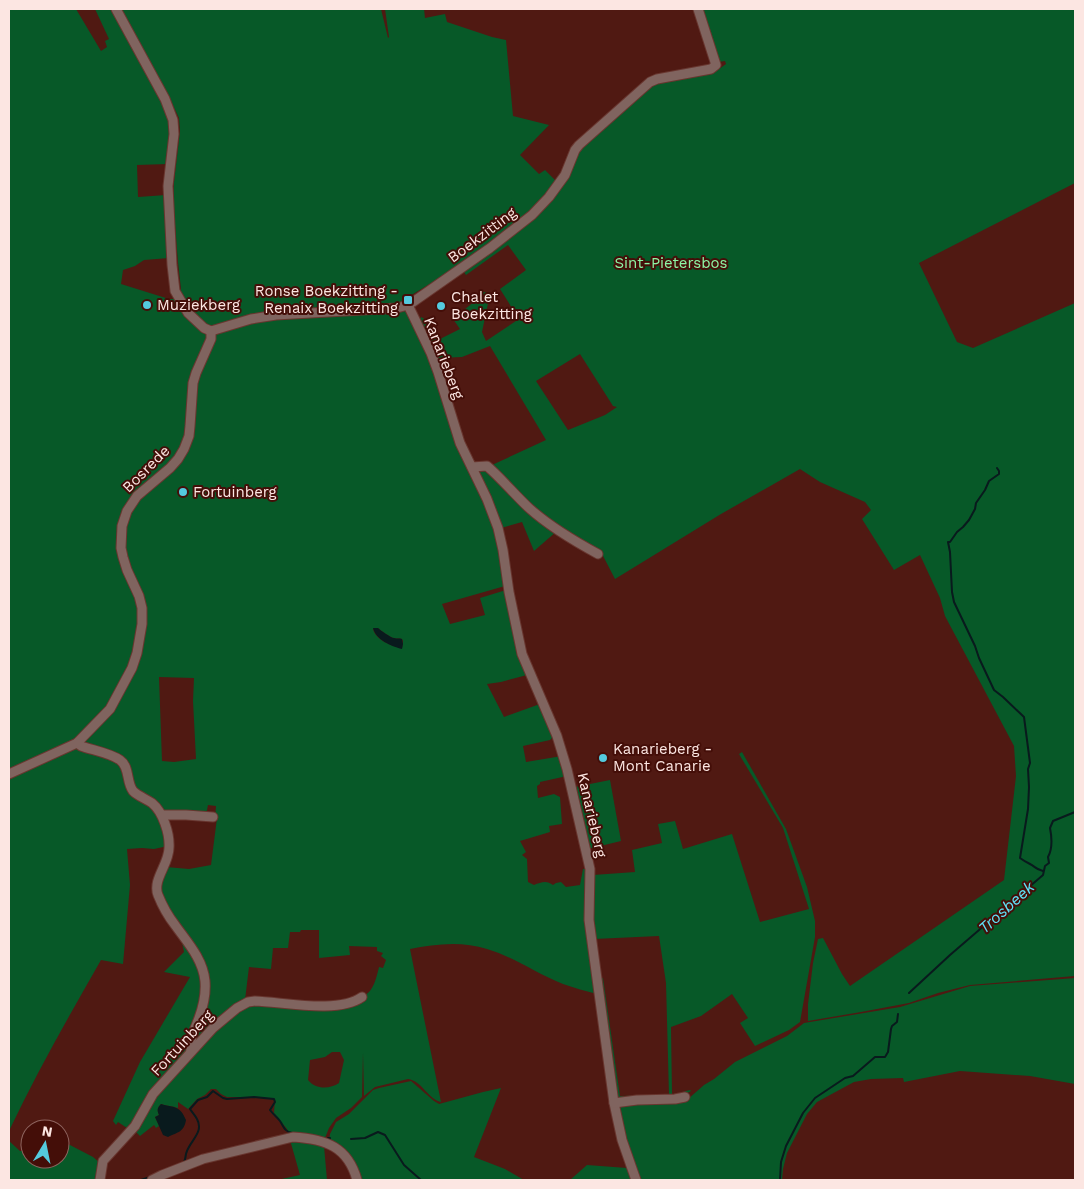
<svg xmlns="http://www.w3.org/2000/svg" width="1084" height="1189" viewBox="0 0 1084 1189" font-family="'Work Sans',sans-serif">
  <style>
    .green { fill: #075928; fill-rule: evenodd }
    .water { fill: #091a1d }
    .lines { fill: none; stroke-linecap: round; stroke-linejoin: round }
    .stream { stroke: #091a1d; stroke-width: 2 }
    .minor-casing { stroke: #68362f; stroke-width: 11 }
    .minor { stroke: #80645f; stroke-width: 9 }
    .poi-dot { fill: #54cade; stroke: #440e08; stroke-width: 2 }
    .labels { text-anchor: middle; stroke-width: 4; stroke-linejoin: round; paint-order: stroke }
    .street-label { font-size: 15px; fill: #fce6e2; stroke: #440e08 }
    .park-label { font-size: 15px; fill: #8df5a5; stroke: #440e08 }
    .poi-label { font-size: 15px; fill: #fce6e2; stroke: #440e08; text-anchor: start }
    .water-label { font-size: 16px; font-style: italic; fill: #60e3f9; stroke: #440e08 }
  </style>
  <rect width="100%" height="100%" fill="#501912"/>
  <g class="green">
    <path d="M9 9H76L101 51 107 47 105 41 109 39 95 9H381L388 38 389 37 385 9H424L425 18 445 14 447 22 492 37 506 40 513 116 549 125 520 155 539 174 545 170 557 182 565 172 570 173 574 160 582 146 650 84 659 80 719 69 726 64 725 61 718 62 712 51 699 9H1075V183L919 263 957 342 973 348 1075 303V976L970 985 938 993 909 1003 861 1012 808 1021V1004L813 963 818 939 823 938 842 974 850 986 1004 880 1016 776 1014 746 945 616 940 598 920 555 894 570 862 519 871 510 865 502 820 482 800 469 721 514 615 579 601 552 575 537 540 513 524 499 492 465 546 440 490 346 462 357 438 358 433 354 419 321 421 317C430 321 433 332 440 339L460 329 453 319 475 301 481 291 490 294 482 332 486 341 519 319 500 289 526 270 508 245 466 275 460 266 403 300 434 371 457 441 482 495 503 550 505 586 442 604 450 624 485 615 480 598 506 590 522 665 527 675 501 682 487 684 504 717 540 704 554 733V736L550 740 523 746 526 762 562 756 567 776 540 782V784L537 786 538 798 554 794 560 797 562 824 549 826 550 832 520 841 526 852 522 855 527 859 528 882 534 885C541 882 547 880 553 885L556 883 561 882 566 887 580 885 583 869H587V908L591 950 597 994C586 991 574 988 563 984 537 974 514 957 487 949 462 941 435 944 410 949L441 1102C428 1099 422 1081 408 1079L375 1087 364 1096 363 1053 362 1097 351 1108 336 1118 329 1128 325 1138 323 1140 304 1136H289L287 1129 274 1113 275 1099 255 1097H227L221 1094 216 1089H211L205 1095 197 1099 188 1109 178 1102V1108C172 1106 167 1106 161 1104 157 1108 157 1111 159 1115L155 1117 159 1126 156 1128 154 1125 140 1136 132 1128 130 1130 118 1122 116 1125 113 1121 140 1062 190 977 164 972 184 952 181 937C199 961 209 975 201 1006 199 1016 194 1026 191 1036H193C200 1020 208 1002 207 984 206 967 196 949 185 935 176 924 156 901 159 885 160 879 164 873 166 867L189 869 211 865 217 818H215L216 806 208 805 206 815 163 814 153 803 136 790 133 792C157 808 165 817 168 846L154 849 142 848 127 849 130 885 123 964 101 960C69 1016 37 1072 9 1131ZM123 12 166 91 179 118 180 131 174 182 173 200 178 262 181 289 174 299H169L121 284 123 270 135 266 144 260 169 258 166 195 138 197 137 165 168 164C170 144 175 129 167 110L116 16ZM580 354 613 406 617 407 605 415 568 430 536 381ZM378 628C380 630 391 638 394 638 397 639 399 638 402 639L403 641 402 648C391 646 376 640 373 629ZM159 677 194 678 193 701 196 759 174 762 162 761ZM301 930H319V958L350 955 349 946 377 947V951L383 953 381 956 386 960 383 968 379 967C376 979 374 990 364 996L363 1002 362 999 342 1006 334 1007C318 1006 303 1006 288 1004 277 1003 264 1001 253 1002 222 1008 180 1067 162 1092L160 1091 187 1055 216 1024 222 1017 245 1000 249 967 271 969 273 948H288L290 932H300ZM332 1052H340L344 1060 339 1083C330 1089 316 1090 308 1080L310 1060 325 1057Z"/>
    <polygon points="486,468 557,531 534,551 522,522 501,528 486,487 479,472 481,470"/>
    <path d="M742 752 786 829 807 887 815 921V937L800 1022 789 1030 755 1046 740 1023 748 1018 732 994 701 1016 671 1027 672 1094C680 1096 683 1091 690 1090L691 1091 686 1094 618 1098 600 979 603 978 620 1096 669 1095 666 983 659 936 594 939 592 921 593 875 635 872 632 850 662 843 658 824 675 821 683 849 732 834 760 922 809 909 783 828 739 754Z"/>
    <polygon points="610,780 621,841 588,849 575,787"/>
    <polygon points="1075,978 1075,1084 1030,1076 960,1071 904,1082 903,1078 871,1079 854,1082 817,1102 807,1114 787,1153 783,1169 782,1180 639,1180 630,1158 619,1109 621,1105 688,1099 704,1085 714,1079 735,1062 787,1036 804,1023 900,1007 970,986"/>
    <polygon points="411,1081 434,1101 439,1104 483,1092 501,1088 474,1157 505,1169 524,1180 359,1180 353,1161 342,1146 333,1144 329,1141 330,1134 336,1122 349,1114 373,1090 379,1088"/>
    <path d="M295 1139C315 1140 336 1144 348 1162 352 1167 354 1174 356 1180H353C349 1159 341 1155 324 1146L327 1180H277L300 1175 290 1140Z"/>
    <polygon points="9,1141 20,1151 30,1150 30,1159 60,1159 60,1146 70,1145 93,1157 101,1164 98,1180 9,1180"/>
    <polygon points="587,1165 627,1168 633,1180 570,1180"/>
  </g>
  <g class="water">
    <path d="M373 628H378C380 630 391 638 394 638 397 639 399 638 402 639L403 644 402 649C391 646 376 640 373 628Z"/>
    <path d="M161 1104C174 1108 180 1105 186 1120 184 1132 178 1132 168 1137L163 1135 155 1117 159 1115C157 1110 157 1108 161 1104Z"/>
  </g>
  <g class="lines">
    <g class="stream">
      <path d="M997 468 999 471V474L989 481 985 490 976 503 975 509 969 520 963 527 957 532 950 542H948L950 552 952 592 954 602 975 646 979 658 994 690 1003 697 1024 717 1030 763 1028 769 1029 787 1028 809 1020 858C1024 861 1026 862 1030 864 1036 867 1035 869 1043 871"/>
      <path d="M909 993 950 955 1043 875 1045 866 1049 863 1048 857C1053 848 1052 838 1050 828L1053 821 1075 812"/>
      <polyline points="328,1138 330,1138"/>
      <polyline points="351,1139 365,1138 378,1132 385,1135 404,1165 421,1180"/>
      <path d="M184 1162C186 1159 185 1155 187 1151 191 1140 204 1132 197 1119 195 1115 192 1112 190 1109L198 1100 207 1097 213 1091 223 1098 227 1099 254 1097 274 1099 275 1102 270 1110C273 1114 277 1117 280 1121 284 1127 284 1131 292 1133"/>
      <polyline points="141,1180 150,1177"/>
      <polyline points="780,1180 781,1162 786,1146 803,1113 815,1098 845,1078 853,1076 875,1057 885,1057 888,1052 891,1029 892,1026 897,1022 898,1014"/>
    </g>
    <defs>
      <g id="minor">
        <polyline points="116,9 165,99 173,120 174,134 168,186 172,265 175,291 188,313 204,328 211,331"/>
        <polyline points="408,305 431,353 438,372 460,443 487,499 498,528 503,550 509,592 522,654 557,736 567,769 590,869 589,920 614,1103 622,1140 636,1180"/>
        <polyline points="211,331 251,319 276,315 397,308 408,305 413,302 490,248 532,215 549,197 565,175 575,150 579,145 650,82 657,79 711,69 716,65 698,9"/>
        <path d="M472 467 487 466C502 479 514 494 529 508 549 526 574 541 598 554"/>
        <path d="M77 743 81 746C92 750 110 753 120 760 130 767 126 782 133 791 138 796 146 799 152 803 163 812 170 834 169 848 169 864 152 880 158 895 162 905 168 916 175 925 187 942 203 959 205 981 206 993 203 1007 199 1018 195 1029 189 1039 191 1051"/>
        <polyline points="9,774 77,743 110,709 132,668 137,653 142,624 142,608 139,596 127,570 123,557 121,548 122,526 127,511 137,496 170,468 178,459 184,449 189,436 190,426 193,383 196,373 211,339 211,331"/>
        <polyline points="162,815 186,815 213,817"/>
        <polyline points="614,1103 637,1100 675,1099 685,1097"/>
        <path d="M100 1180 103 1161 135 1126 153 1094 213 1028 237 1008 248 1002 255 1001C284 1002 338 1014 362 997"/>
        <path d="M152 1180 162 1175 203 1159 293 1137C326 1139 348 1147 357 1180"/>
      </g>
    </defs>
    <use href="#minor" class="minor-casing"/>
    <use href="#minor" class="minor"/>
  </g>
  <g class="poi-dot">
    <rect x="403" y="295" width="10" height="10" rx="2.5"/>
    <circle cx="147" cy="305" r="5"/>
    <circle cx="441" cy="306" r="5"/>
    <circle cx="183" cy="492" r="5"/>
    <circle cx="603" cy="758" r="5"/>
  </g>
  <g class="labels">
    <g class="street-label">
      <text transform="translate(482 235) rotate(-37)" y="5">Boekzitting</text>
      <text transform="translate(444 358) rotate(69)" y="5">Kanarieberg</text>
      <text transform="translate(146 469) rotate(-45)" y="5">Bosrede</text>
      <text transform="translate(592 815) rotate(77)" y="5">Kanarieberg</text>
      <text transform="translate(182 1043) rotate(-47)" y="5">Fortuinberg</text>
    </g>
    <g class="park-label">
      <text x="671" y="268">Sint-Pietersbos</text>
    </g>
    <g class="poi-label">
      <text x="398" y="296" text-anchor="end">Ronse Boekzitting -<tspan x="398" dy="17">Renaix Boekzitting</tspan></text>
      <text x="451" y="302">Chalet<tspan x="451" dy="17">Boekzitting</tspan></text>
      <text x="157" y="310">Muziekberg</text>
      <text x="193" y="497">Fortuinberg</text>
      <text x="613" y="754">Kanarieberg -<tspan x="613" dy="17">Mont Canarie</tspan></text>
    </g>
    <g class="water-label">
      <text transform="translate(1006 907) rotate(-42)" y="6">Trosbeek</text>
    </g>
  </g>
  <rect width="1084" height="1189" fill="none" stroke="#fce6e2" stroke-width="20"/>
  <g transform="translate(45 1144) rotate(10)"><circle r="24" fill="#440e08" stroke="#8e645f"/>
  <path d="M0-4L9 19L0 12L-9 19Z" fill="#54cade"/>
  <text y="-8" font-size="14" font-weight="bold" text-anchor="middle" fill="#fce6e2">N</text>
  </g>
</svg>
